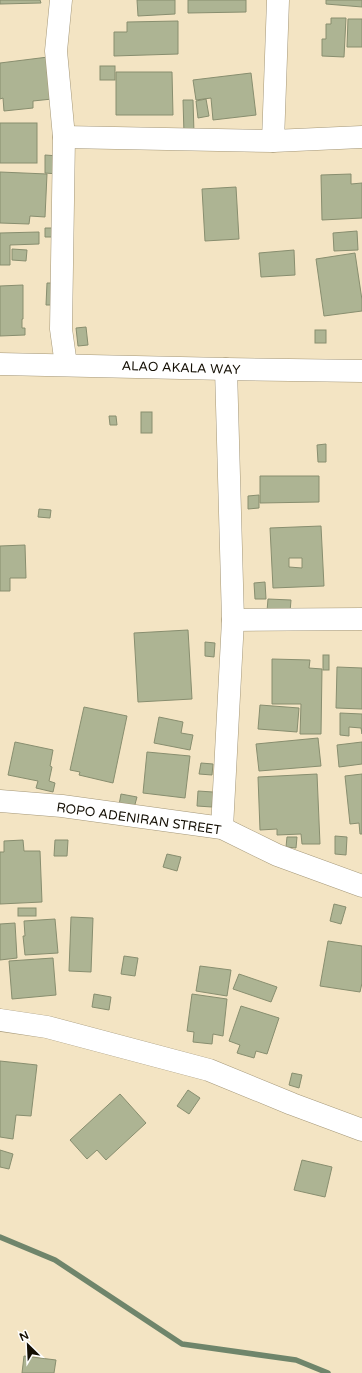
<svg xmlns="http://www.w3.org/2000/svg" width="362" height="1373" viewBox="0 0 362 1373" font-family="'Varela Round',sans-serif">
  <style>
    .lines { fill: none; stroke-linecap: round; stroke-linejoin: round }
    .stream { stroke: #6f856b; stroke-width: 5.5 }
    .building { fill: #adb493; stroke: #888e6f; fill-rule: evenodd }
    .street-casing { stroke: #a49778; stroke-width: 23 }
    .secondary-casing { stroke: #a49778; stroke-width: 23 }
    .street { stroke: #fff; stroke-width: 22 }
    .secondary { stroke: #fff; stroke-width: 22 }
    .labels { text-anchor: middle; stroke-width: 4; stroke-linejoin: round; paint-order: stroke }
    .street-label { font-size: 13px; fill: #140f04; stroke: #fff }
  </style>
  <rect width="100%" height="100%" fill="#f3e4c3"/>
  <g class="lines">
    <polyline class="stream" points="0,1237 55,1260 182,1344 296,1360 328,1373"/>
  </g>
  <g class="building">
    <polygon points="0,0 40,0 41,3 0,4"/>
    <polygon points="137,0 175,0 175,14 138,16"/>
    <polygon points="188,0 246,0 246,12 188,13"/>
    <polygon points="326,0 362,0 362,7 326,4"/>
    <polygon points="331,18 346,18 344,57 322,56 322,39 326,39 326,24 331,24"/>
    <polygon points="348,19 362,19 362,47 347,47"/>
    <polygon points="178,21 178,54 114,56 114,32 127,32 127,22"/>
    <polygon points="48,57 52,99 33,101 33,108 4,111 3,98 0,99 0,63"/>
    <rect x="100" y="66" width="15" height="14"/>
    <polygon points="116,72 172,72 173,115 116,115"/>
    <polygon points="251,73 256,115 213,120 211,98 196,100 193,80"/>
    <polygon points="206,99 209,116 198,118 196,101"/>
    <polygon points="183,100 193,100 194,133 184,134"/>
    <rect x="0" y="123" width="37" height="40"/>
    <polygon points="45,155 59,156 58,174 45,173"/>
    <polygon points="0,172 47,174 45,217 30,216 29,224 0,223"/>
    <polygon points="351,174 351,184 362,183 362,218 322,220 321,175"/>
    <polygon points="236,187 239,239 205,241 202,189"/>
    <polygon points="45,228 57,228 56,237 45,237"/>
    <polygon points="357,231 358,250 334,251 333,233"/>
    <polygon points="39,232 39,244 10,245 10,265 0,265 0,233"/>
    <polygon points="12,249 27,250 26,261 12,260"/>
    <polygon points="294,250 295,275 261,277 259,253"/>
    <polygon points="355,253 362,300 362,311 324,316 316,259"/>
    <polygon points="47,283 59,283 58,305 46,305"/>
    <polygon points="23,285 23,319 22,319 22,328 25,328 25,335 0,336 0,286"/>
    <polygon points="86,327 88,345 78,346 76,328"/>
    <rect x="315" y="330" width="11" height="13"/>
    <rect x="141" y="412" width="11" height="21"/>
    <polygon points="109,416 116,416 117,425 110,425"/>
    <polygon points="326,444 326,462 318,462 317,445"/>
    <polygon points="260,476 319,476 319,502 260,503"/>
    <polygon points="259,495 259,508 248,509 248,496"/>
    <polygon points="39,509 51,510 50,518 38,517"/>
    <path d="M321 526 324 586 273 588 270 528ZM289 558H302V568L289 567Z"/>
    <polygon points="25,545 26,578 10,578 10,591 0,591 0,546"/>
    <polygon points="265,582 266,599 255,599 254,583"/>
    <polygon points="268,599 291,600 290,612 267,611"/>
    <polygon points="188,630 192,699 138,702 134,633"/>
    <polygon points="205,642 215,643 214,657 205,656"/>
    <rect x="323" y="655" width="6" height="15"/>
    <polygon points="272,659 310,660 309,668 322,669 321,734 300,734 301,704 272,704"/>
    <polygon points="337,667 362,668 362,709 336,708"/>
    <polygon points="260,705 299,708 297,732 258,729"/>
    <polygon points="84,707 127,716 113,783 79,775 80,772 70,770"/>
    <polygon points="340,713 362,714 362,734 361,728 349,727 349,736 340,735"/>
    <polygon points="159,717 183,722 181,733 193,735 190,750 154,743"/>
    <polygon points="318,738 321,766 259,771 256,744"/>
    <polygon points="15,742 53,750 50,766 52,767 49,781 55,783 53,792 36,788 38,781 8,775"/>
    <polygon points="362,742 362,764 339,767 337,745"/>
    <polygon points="147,752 190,756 185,798 143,793"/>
    <polygon points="201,763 213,764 212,775 199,774"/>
    <polygon points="317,774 320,844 302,844 301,834 277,835 277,829 260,830 258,777"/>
    <polygon points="362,774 362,834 360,834 359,823 350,824 345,776"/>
    <polygon points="198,791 213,792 212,807 197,806"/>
    <polygon points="121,794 137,797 134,808 119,805"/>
    <polygon points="335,836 347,837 346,855 335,854"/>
    <polygon points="287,837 297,837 296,848 286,847"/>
    <polygon points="23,840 24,851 40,851 42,902 0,904 0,852 4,852 4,841"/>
    <polygon points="55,840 68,840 67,856 54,856"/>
    <polygon points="167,854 181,857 177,871 163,867"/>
    <polygon points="334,904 346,907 341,924 330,921"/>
    <rect x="18" y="908" width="18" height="8"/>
    <polygon points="71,917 93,918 91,972 69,971"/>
    <polygon points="55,919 58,953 25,955 23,936 25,936 24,921"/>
    <polygon points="15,923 17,958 0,960 0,924"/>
    <polygon points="328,941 362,946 362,983 360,992 320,986"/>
    <polygon points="124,956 138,958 135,976 121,974"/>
    <polygon points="53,958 56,995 12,999 9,961"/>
    <polygon points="200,966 231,970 227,996 196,991"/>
    <polygon points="239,974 277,987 271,1002 233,989"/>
    <polygon points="94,994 111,997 109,1010 92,1007"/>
    <polygon points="192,994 227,999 223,1036 213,1034 212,1044 193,1042 194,1032 187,1031"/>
    <polygon points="241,1006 279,1018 267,1054 256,1051 254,1058 237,1053 240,1045 229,1041"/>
    <polygon points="0,1061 37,1065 31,1116 16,1115 13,1139 0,1137"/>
    <polygon points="292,1073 302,1075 299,1088 289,1085"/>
    <polygon points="188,1090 200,1098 189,1114 177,1106"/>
    <polygon points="120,1094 146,1123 106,1160 97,1150 87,1159 70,1140"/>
    <polygon points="0,1150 13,1154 9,1169 0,1167"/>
    <polygon points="302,1160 332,1167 325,1197 294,1190"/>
    <polygon points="24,1356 56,1360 54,1373 22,1373"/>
  </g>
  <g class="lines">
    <defs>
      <g id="street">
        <polyline points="61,0 56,51 64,137 61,329 66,365"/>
        <polyline points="64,137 273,141 362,137"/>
        <polyline points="273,141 278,0"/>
        <polyline points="233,620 362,619"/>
        <polyline points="0,801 62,806 222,828 277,855 362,886"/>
        <polyline points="222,828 233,620 226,369"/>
        <polyline points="0,1020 47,1027 209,1070 292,1104 362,1130"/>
      </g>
      <polyline id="secondary" points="0,364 226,369 362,371"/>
    </defs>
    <use href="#street" class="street-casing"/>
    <use href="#secondary" class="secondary-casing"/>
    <use href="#street" class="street"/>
    <use href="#secondary" class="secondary"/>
  </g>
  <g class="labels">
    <g class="street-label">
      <text transform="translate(181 367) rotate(2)" y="5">ALAO AKALA WAY</text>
      <text transform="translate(139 818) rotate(8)" y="5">ROPO ADENIRAN STREET</text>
    </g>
  </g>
  <g transform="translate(28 1345) rotate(336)" stroke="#ffffff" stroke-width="3" paint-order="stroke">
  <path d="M0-3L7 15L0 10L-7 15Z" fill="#140f04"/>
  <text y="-6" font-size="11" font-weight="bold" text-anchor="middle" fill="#140f04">N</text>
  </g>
</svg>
